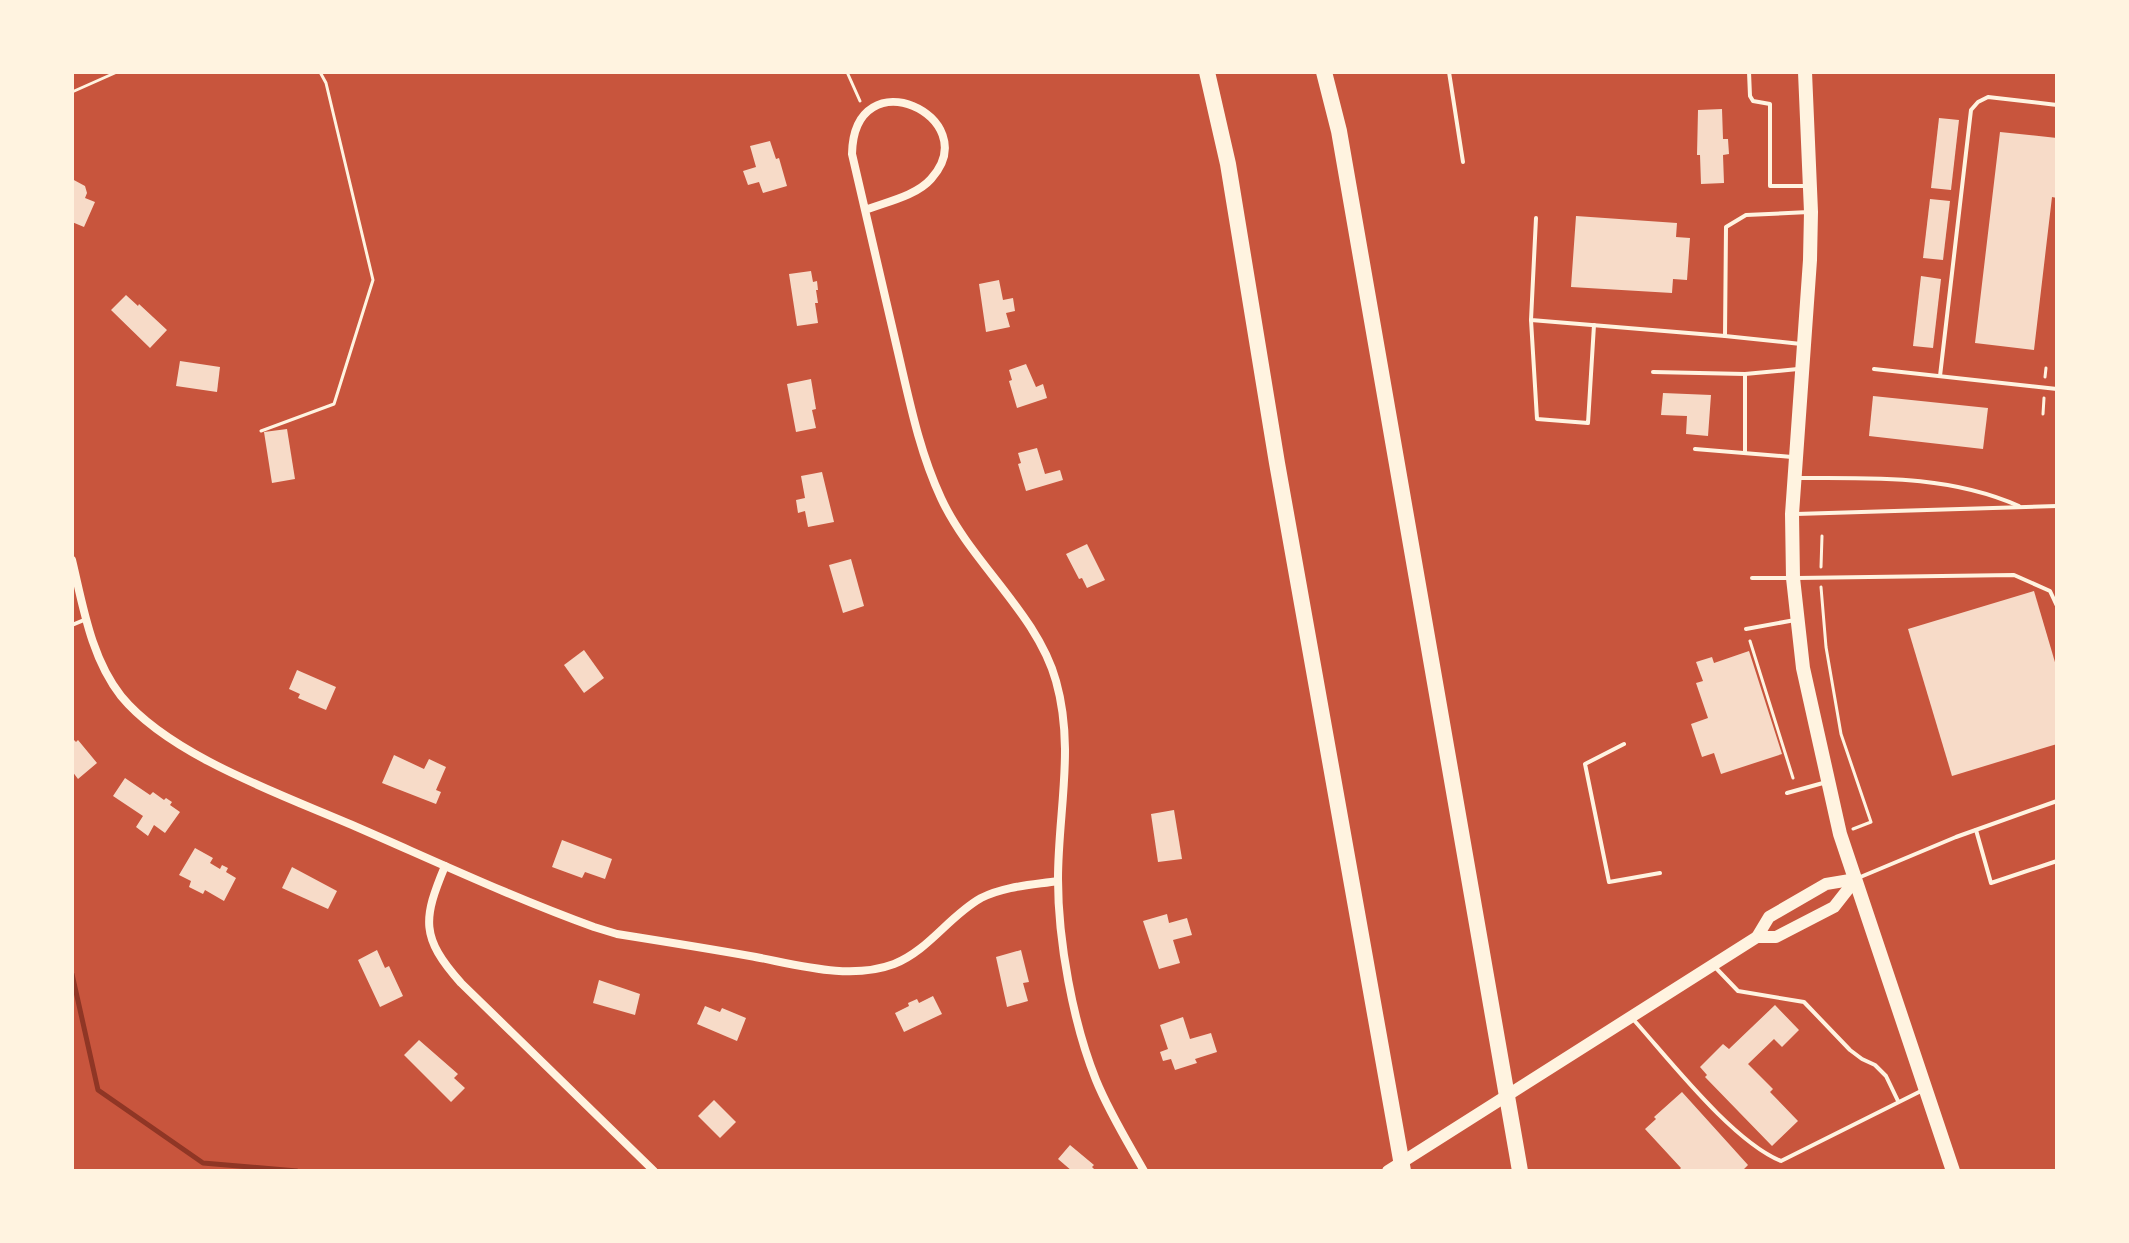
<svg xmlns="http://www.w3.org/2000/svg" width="2129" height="1243" viewBox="0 0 2129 1243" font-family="'DejaVu Sans',sans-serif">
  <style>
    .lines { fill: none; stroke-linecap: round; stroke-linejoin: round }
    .stream { stroke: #8f3625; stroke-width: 5 }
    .building { fill: #f7dbc8 }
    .path { stroke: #fff3e0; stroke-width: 3 }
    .service { stroke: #fff3e0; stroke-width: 4 }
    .minor { stroke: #fff3e0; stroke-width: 8 }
    .secondary { stroke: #fff3e0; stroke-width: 12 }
    .primary { stroke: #fff3e0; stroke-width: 14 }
    .motorway { stroke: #fff3e0; stroke-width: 16 }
  </style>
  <rect width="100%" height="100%" fill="#c8553d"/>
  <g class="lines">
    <polyline class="stream" points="72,974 98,1090 203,1163 297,1171"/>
  </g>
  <g class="building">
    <polygon points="1722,109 1723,139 1728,139 1729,154 1723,155 1724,183 1701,184 1700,155 1697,155 1698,110"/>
    <polygon points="1939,118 1959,120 1951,190 1931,188"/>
    <polygon points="2000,132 2057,138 2057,198 2052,197 2034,350 1975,343"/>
    <polygon points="770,141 776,159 779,158 787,186 763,193 759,182 748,185 743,171 756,167 750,146"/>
    <polygon points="72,179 85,186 87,193 85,198 95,202 84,227 72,222"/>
    <polygon points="1930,199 1950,201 1943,260 1923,258"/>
    <polygon points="1576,216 1677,223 1676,237 1690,238 1687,280 1673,279 1672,293 1571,287"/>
    <polygon points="811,271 813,282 817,281 818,290 816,290 818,303 815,303 818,323 797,326 789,274"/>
    <polygon points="1921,276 1941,279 1933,348 1913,346"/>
    <polygon points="999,280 1003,300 1013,298 1015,311 1006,313 1010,327 986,332 979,284"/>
    <polygon points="126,295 138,306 139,304 167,330 150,348 111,310"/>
    <polygon points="180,361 220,367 217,392 176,386"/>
    <polygon points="1026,364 1036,387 1043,384 1047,398 1017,408 1009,381 1012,380 1009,370"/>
    <polygon points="811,379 816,409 812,410 816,428 796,432 787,384"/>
    <polygon points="1663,393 1711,395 1708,436 1686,434 1687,416 1661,415"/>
    <polygon points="1873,396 1988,408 1983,449 1869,436"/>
    <polygon points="287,429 295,479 272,483 264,432"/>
    <polygon points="1037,448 1045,474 1060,470 1063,480 1026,491 1018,464 1021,463 1018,453"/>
    <polygon points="822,472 834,522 808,527 805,511 798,513 796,500 805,498 801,476"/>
    <polygon points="1087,544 1105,580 1087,588 1082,578 1079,579 1066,554"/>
    <polygon points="851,559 864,606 843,613 829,565"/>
    <polygon points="2034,591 2057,669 2057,744 1952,776 1908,629"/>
    <polygon points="584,650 604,678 584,693 564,665"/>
    <polygon points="1749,651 1782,754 1721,774 1714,753 1702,757 1691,724 1708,718 1696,683 1703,681 1696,662 1712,657 1714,663"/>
    <polygon points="297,670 336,687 326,710 298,698 300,694 289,689"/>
    <polygon points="72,738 76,742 78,740 97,763 78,779 72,771"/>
    <polygon points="394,755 424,769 429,759 446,767 436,790 441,792 436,804 382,783"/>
    <polygon points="125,778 150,795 153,792 164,800 166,798 172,802 170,805 180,812 165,833 154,825 148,836 136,827 143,816 113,796"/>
    <polygon points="1174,810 1182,859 1158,862 1151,814"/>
    <polygon points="562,840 612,859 605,879 585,872 582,878 552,867"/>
    <polygon points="195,848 213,858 210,863 220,869 222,865 228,868 226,872 236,878 224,901 205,890 203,894 189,887 191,881 179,875"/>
    <polygon points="292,867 337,891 328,909 282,888"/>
    <polygon points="1167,914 1169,923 1187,918 1192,935 1173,940 1180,963 1159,969 1143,921"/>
    <polygon points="377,950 385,968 389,966 403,996 380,1007 358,960"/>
    <polygon points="1021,950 1029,982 1023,983 1028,1001 1007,1007 996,957"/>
    <polygon points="599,980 640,994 635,1015 593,1003"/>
    <polygon points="933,996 942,1014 904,1032 895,1013 909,1006 908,1003 917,999 919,1003"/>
    <polygon points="1775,1005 1799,1030 1782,1047 1774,1039 1748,1064 1773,1089 1770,1092 1798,1121 1772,1146 1705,1077 1707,1075 1700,1067 1723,1044 1729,1049"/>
    <polygon points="705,1006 720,1012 722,1008 746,1018 737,1041 697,1024"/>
    <polygon points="1183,1017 1190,1039 1211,1033 1217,1052 1195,1059 1197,1063 1175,1070 1171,1059 1163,1061 1160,1052 1168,1049 1160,1025"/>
    <polygon points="419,1040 458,1074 454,1078 465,1088 451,1102 404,1055"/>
    <polygon points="1682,1092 1748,1165 1742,1171 1678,1171 1681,1168 1645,1129 1656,1119 1654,1117"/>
    <polygon points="714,1100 736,1122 720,1138 698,1116"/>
    <polygon points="1070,1145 1094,1165 1092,1167 1096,1171 1072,1171 1058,1159"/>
  </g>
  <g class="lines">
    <g class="path">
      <polyline points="847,72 860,101"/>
      <polyline points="72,92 117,72"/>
      <polyline points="2045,377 2046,368"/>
      <polyline points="2043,414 2044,398"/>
      <polyline points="261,431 334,404 373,280 326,83 320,72"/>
      <polyline points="1821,567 1822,536"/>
      <polyline points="1821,587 1826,647 1841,734 1871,822 1853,829"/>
      <polyline points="1750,641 1793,778"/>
    </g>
    <g class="service">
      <polyline points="1449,72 1463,162"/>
      <polyline points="1749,72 1750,96 1753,101 1770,104 1770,186 1806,186"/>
      <polyline points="1536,218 1531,320 1725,336"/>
      <polyline points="1531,320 1537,419 1588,423 1594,325"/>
      <polyline points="1801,344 1725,336 1726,227 1746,215 1809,212"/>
      <polyline points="1874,369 2057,389"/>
      <polyline points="1653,372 1745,374 1798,369"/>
      <polyline points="1745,374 1745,453"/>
      <polyline points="1940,376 1971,110 1978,102 1988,97 2057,105"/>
      <polyline points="1695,449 1792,457"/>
      <path d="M1800 478C1875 478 1949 475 2019 506"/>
      <polyline points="1796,514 2057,506"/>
      <polyline points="1752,578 1788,578"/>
      <polyline points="1797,578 2014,575 2050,591 2057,606"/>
      <polyline points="72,625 84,620"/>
      <polyline points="1746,629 1795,620"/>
      <polyline points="1624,744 1585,764 1609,882 1660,873"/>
      <polyline points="1787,793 1823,783"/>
      <polyline points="1976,830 1991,883 2057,861"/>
      <polyline points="1858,878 1956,837 2057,801"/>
      <polyline points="1715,967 1738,991 1804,1002 1850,1050 1862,1059 1875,1065 1886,1076 1898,1101"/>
      <path d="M1632 1018C1669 1059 1732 1141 1781 1161L1923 1090"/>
    </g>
    <g class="minor">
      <path d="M865 210C886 202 916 196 931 179 987 117 854 55 852 154 867 219 882 283 897 348 909 399 919 451 941 498 971 563 1037 613 1056 681 1075 748 1058 812 1058 879 1058 941 1073 1023 1096 1080 1109 1112 1127 1141 1144 1171"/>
      <path d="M72 560C83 606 91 658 121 696 171 757 286 796 359 828 437 862 514 898 594 927L617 934C661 941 705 948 750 956 795 964 849 981 894 964 929 950 949 916 981 898 1005 886 1032 885 1058 881"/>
      <path d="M445 866C423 919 420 937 461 983L654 1171"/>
    </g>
    <g class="secondary">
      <polyline points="1757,937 1776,937 1834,907 1856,879"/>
      <polyline points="1388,1171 1757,937 1769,917 1826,884 1856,879"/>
    </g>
    <polyline class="primary" points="1805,72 1811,212 1810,260 1792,514 1793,578 1803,668 1840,834 1953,1171"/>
    <g class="motorway">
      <polyline points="1207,72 1228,164 1277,463 1403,1171"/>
      <polyline points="1324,72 1339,131 1520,1171"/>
    </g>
  </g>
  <rect width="2129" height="1243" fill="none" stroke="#fff3e0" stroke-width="148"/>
</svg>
